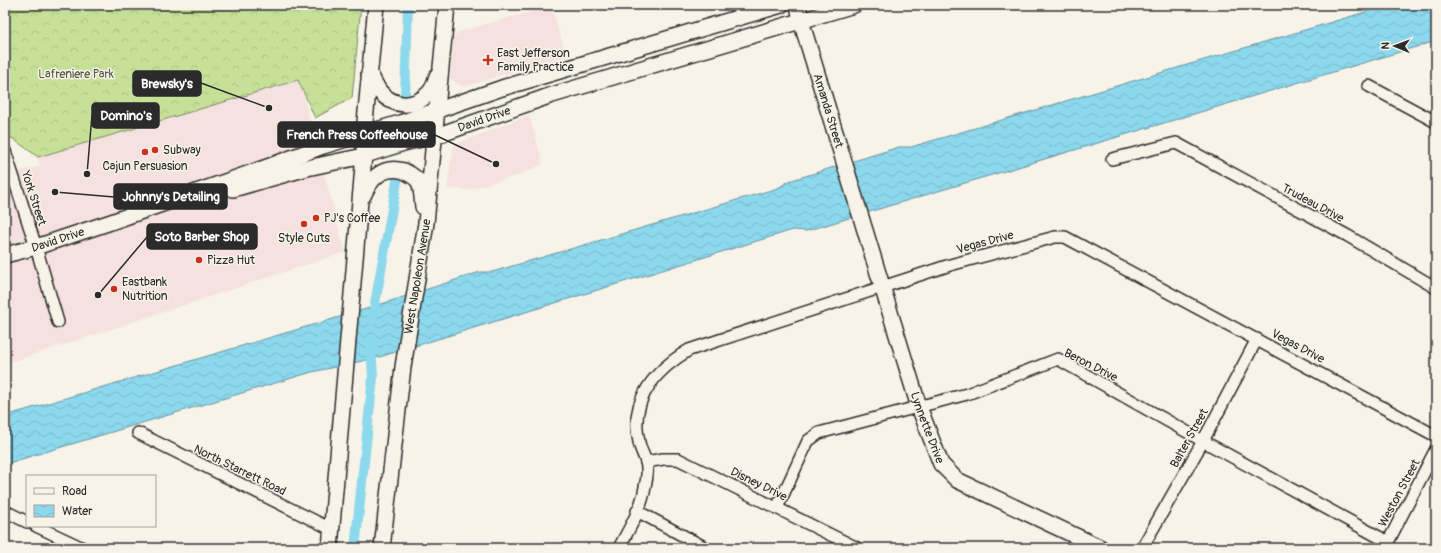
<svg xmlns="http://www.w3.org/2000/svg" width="1441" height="553" viewBox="0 0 1441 553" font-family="Pangolin,sans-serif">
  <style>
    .built { fill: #f5e1df }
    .forest { fill: url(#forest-crowns); stroke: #788661 }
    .water { fill: url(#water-waves); stroke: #65939f }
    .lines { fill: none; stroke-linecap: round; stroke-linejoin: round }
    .canal { stroke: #8cd8ec; stroke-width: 10 }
    .street-casing { stroke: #2b2b2b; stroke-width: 14 }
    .secondary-casing { stroke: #2b2b2b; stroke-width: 18 }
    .street { stroke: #f7f3e8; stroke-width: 11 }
    .secondary { stroke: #f7f3e8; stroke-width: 15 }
    .poi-dot { fill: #c8321e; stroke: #f7f3e8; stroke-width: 1.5 }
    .labels { text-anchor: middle; stroke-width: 3; stroke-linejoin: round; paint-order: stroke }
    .poi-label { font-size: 12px; fill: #2b2b2b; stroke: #f7f3e8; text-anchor: start }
    .park-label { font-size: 12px; fill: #525846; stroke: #f7f3e8 }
    .street-label { font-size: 12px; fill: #2b2b2b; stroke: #f7f3e8 }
    .leader { fill: none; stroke: #2b2b2b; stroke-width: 1.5 }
    .callout-dot { fill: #2b2b2b; stroke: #f7f3e8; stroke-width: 1.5 }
    .callout { fill: #2b2b2b; stroke: #2b2b2b; stroke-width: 1.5 }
    .callout-label { font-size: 13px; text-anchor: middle; font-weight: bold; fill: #fff }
  </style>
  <defs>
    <pattern id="forest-crowns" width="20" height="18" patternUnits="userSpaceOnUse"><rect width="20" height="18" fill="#c6e197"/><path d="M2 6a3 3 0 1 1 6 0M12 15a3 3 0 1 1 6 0" fill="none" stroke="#aac182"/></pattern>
    <pattern id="water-waves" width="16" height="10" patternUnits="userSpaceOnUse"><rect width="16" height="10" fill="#8cd8ec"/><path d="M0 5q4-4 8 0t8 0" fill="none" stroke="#79bacb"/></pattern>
  </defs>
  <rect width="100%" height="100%" fill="#f7f3e8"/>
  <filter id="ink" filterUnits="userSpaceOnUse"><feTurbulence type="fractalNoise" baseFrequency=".025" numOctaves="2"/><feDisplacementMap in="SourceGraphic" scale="8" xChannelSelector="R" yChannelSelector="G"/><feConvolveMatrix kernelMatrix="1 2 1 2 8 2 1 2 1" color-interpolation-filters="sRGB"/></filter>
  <g filter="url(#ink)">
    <g class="built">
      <polygon points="551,6 567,58 559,58 463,87 450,78 454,36 458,32"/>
      <polygon points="299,80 345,252 5,364 5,176 39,166 38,157"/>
      <polygon points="529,115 543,164 522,174 467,190 447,188 454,145"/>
    </g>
    <polygon class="forest" points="5,5 361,5 352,98 315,118 298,80 38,157 5,133"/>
    <polygon class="water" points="1389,5 1436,5 1436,41 806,231 793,230 376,358 312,372 5,464 5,416 363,310 480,272 492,272 778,188 789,181 899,147 911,147"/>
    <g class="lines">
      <g class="canal">
        <polyline points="405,96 408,5"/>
        <polyline points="372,320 398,176"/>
        <polyline points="355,548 373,377 371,346"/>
      </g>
      <defs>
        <g id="street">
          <polyline points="1369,86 1436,122"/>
          <polyline points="5,151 36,247 58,322"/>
          <polyline points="1112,159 1176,143 1348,236 1436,288"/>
          <polyline points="138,433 331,529"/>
          <polyline points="646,462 663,459 678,459 857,548"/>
          <polyline points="777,508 808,441 819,433 967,394 1058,359 1203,441 1388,542"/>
          <polyline points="5,511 27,522"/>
          <polyline points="637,511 706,548"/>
          <polyline points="36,526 83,548"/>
          <path d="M619 548C629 529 642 508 645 487 647 479 648 469 646 462 644 455 640 449 639 442 629 401 654 371 689 350L950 265 1055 237H1065L1436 436"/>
          <polyline points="1142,548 1203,441 1257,339"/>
          <polyline points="1385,548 1436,449"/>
        </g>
        <g id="secondary">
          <path id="s1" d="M798 5 801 21 919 407 941 464 957 480 1101 548"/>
          <path d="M369 73C373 79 376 87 380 92 394 107 414 109 429 93 433 89 435 82 437 76"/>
          <path id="s2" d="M233 189 307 168 359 157 407 142 436 136 549 96 854 5"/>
          <path d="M363 196C371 178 383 165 404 171 408 173 416 177 419 182 422 189 422 199 423 207"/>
          <path id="s3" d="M5 255 36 247 111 222 270 166 323 146 400 123 502 88 781 5"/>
          <polyline points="330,548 364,155 365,122 376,5"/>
          <path id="s4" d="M382 548 403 367 426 223 447 5"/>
        </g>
      </defs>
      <use href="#street" class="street-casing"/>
      <use href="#secondary" class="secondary-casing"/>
      <use href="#street" class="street"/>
      <use href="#secondary" class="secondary"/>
    </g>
  </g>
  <g class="poi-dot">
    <path d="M486 54h4v4h4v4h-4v4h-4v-4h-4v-4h4z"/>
    <circle cx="155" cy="150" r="4"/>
    <circle cx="145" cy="152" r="4"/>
    <circle cx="316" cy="218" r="4"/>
    <circle cx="304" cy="224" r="4"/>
    <circle cx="199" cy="260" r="4"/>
    <circle cx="114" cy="289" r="4"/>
  </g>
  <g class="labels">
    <g class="poi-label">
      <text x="497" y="57">East Jefferson<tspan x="497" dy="14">Family Practice</tspan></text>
      <text x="163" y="154">Subway</text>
      <text x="145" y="170" text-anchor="middle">Cajun Persuasion</text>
      <text x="324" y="222">PJ's Coffee</text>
      <text x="304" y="242" text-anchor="middle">Style Cuts</text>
      <text x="207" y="264">Pizza Hut</text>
      <text x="122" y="286">Eastbank<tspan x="122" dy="14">Nutrition</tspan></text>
    </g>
    <g class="park-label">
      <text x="76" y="78">Lafreniere Park</text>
    </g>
    <g class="street-label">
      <text dy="4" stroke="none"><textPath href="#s1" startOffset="110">Amanda Street</textPath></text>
      <text dy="4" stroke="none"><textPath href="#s2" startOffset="261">David Drive</textPath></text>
      <text transform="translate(34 198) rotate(72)" y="4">York Street</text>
      <text transform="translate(1313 203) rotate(28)" y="4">Trudeau Drive</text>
      <text dy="4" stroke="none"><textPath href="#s3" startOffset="55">David Drive</textPath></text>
      <text transform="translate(985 242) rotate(-15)" y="4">Vegas Drive</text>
      <text dy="4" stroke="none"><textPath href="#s4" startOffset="274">West Napoleon Avenue</textPath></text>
      <text transform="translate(1298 346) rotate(28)" y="4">Vegas Drive</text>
      <text transform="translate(1091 365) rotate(27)" y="4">Beron Drive</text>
      <text dy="4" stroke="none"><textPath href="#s1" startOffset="442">Lynnette Drive</textPath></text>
      <text transform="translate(1189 438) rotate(-61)" y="4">Balter Street</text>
      <text transform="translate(240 470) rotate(26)" y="4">North Starrett Road</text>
      <text transform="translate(759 484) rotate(26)" y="4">Disney Drive</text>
      <text transform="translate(1399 493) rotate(-62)" y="4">Weston Street</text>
    </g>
  </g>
  <path class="leader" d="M269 108L201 83M87 174L92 115M496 164L435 135M55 192L114 197M98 295L147 237"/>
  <g class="callout-dot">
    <circle cx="269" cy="108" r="4"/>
    <circle cx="87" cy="174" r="4"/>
    <circle cx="496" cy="164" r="4"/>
    <circle cx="55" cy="192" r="4"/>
    <circle cx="98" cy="295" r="4"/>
  </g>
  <g class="callout">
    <rect x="133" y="71" width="68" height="25" rx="4"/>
    <rect x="92" y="103" width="67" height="25" rx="4"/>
    <rect x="278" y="122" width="157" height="25" rx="4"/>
    <rect x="114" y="184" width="113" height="25" rx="4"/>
    <rect x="147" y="224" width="110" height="25" rx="4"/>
  </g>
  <g class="callout-label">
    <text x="167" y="88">Brewsky's</text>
    <text x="126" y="120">Domino's</text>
    <text x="357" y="139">French Press Coffeehouse</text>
    <text x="171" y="201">Johnny's Detailing</text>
    <text x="202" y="241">Soto Barber Shop</text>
  </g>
  <rect width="1441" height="553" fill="none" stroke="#f7f3e8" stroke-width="20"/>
  <rect x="10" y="10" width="1421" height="533" fill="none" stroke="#2b2b2b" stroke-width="1.5" filter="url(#ink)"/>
  <rect x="26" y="475" width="130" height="52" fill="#f7f3e8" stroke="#a5a39c"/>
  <rect x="34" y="488" width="20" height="6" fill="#f7f3e8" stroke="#a5a39c"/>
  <text x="62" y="495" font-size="12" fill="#2b2b2b">Road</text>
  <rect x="34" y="505" width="20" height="12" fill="url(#water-waves)" stroke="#a5a39c"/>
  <text x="62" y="515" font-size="12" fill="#2b2b2b">Water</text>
  <g transform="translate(1395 46) rotate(271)" stroke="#f7f3e8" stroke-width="3" paint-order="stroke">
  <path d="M0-3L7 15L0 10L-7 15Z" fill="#2b2b2b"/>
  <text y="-6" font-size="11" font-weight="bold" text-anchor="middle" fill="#2b2b2b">N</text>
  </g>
</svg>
